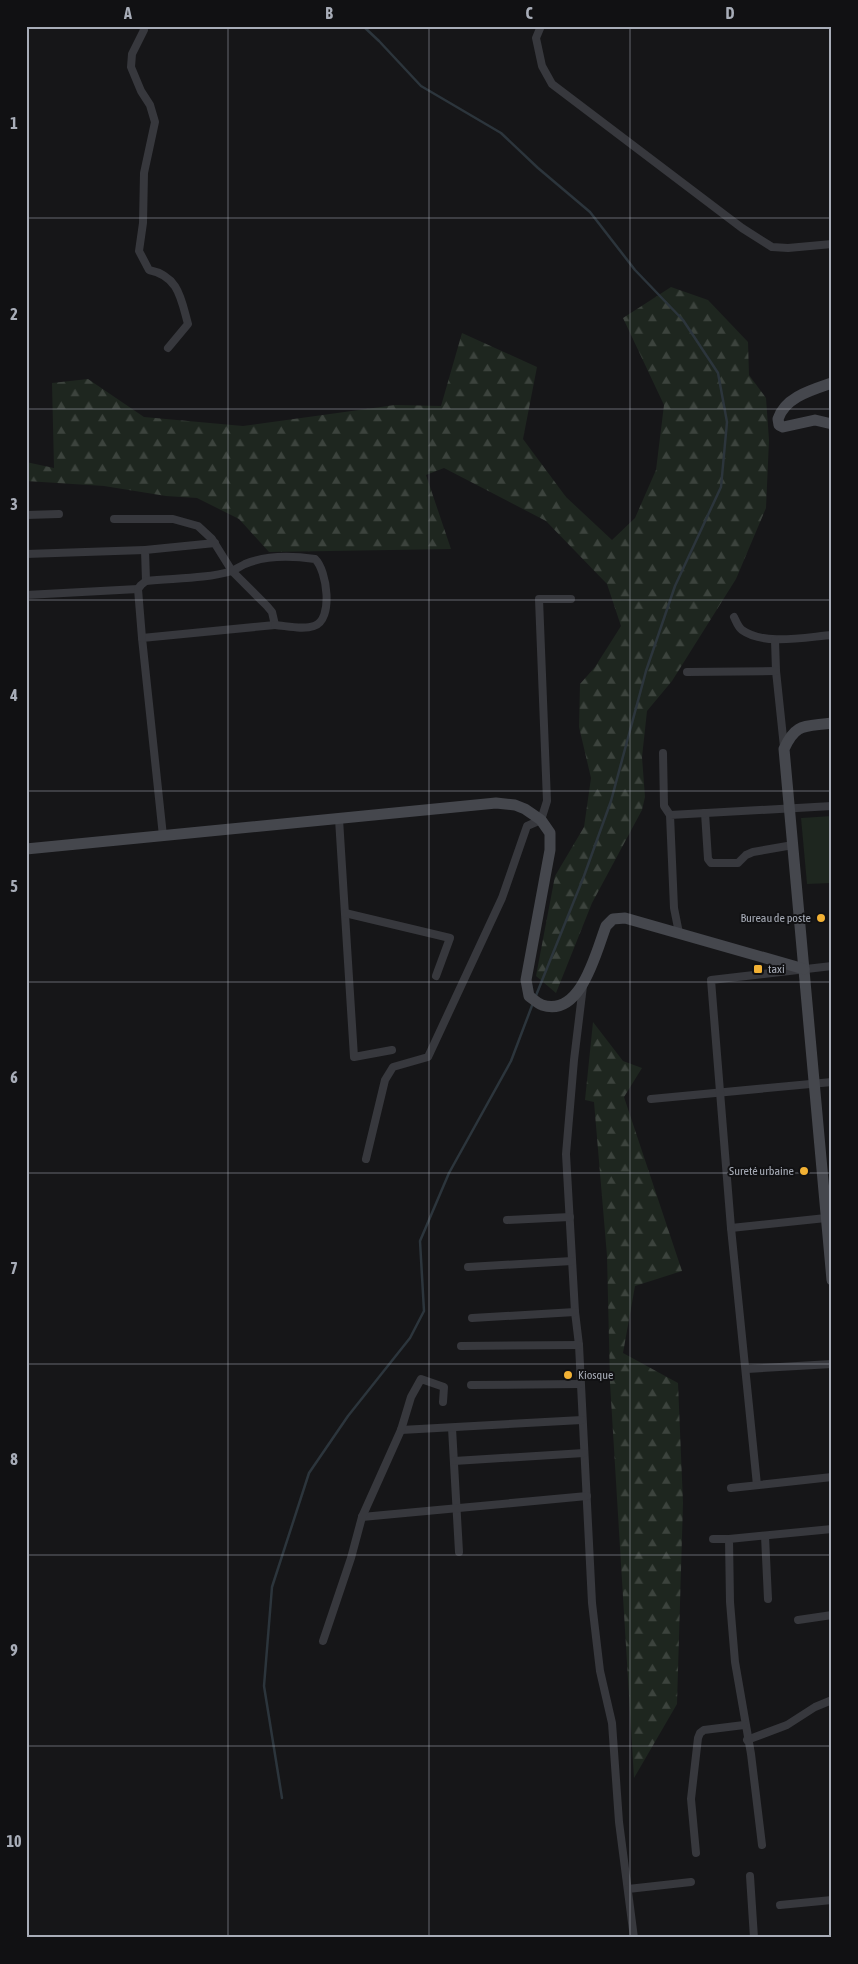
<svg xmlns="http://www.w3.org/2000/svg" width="858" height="1964" viewBox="0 0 858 1964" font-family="'Asap Condensed',sans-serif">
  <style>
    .forest { fill: url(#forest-firs) }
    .pitch { fill: #1e261f }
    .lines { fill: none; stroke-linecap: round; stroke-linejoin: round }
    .stream { stroke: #2c353c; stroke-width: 2.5 }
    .street { stroke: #37383d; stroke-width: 8 }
    .secondary { stroke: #45474d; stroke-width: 11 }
    .grid { fill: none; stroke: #a8adb8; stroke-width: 1; stroke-opacity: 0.55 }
    .poi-dot { fill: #f2b134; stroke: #111113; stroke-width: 2 }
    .labels { text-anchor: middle; stroke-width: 4; stroke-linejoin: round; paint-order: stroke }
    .poi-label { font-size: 12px; fill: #a8adb8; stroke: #111113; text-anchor: end }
    .neatline { fill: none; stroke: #a8adb8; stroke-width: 2 }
    .grid-label { font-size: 16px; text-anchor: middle; font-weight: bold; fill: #a8adb8 }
  </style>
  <defs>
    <pattern id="forest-firs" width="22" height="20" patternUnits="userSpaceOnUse" patternTransform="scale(1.25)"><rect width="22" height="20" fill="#1e261f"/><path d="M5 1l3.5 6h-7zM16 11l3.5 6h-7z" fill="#3c433d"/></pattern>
  </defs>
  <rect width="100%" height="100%" fill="#161618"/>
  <g class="forest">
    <polygon points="671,287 708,300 748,342 749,375 766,398 769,440 766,508 736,579 672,681 647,711 642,757 645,797 642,810 592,903 556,993 536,976 555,876 584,827 591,778 579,727 580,684 595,667 621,626 607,584 546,521 444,468 426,475 451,549 269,552 239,519 197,498 166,496 104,486 26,481 26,462 54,468 52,383 88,379 144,417 243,426 395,405 441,406 462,333 537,367 523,439 566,497 612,540 635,518 656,470 664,405 623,318"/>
    <polygon points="593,1022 623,1061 642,1068 624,1097 682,1271 635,1286 623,1353 678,1383 683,1503 677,1704 634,1778 610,1383 607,1256 594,1102 585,1100"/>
  </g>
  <polygon class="pitch" points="832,816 832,883 807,884 801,818"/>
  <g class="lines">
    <g class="stream">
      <polyline points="363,26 379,41 421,86 501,133 538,168 590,212 635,270 683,320 718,373 727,422 721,487 675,586 646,671 611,801 584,876 535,998"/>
      <polyline points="282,1798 264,1686 272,1587 309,1473 348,1416 410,1338 424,1311 420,1241 449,1173 511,1061 533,1003"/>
    </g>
    <g class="street">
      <path d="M143 26 144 30 132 54 131 67 141 91 150 105 155 122 144 173 143 223 139 251 149 270C179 276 181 299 188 324L168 348"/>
      <polyline points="541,26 536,38 542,66 552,84 742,228 772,247 788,248 832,244"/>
      <polyline points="26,515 59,514"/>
      <polyline points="114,519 173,519 198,526 212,539 232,571 267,606 272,612 275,625 142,638 163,836"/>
      <polyline points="26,554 145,550"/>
      <polyline points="146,581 145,550 215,543"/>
      <polyline points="26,595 138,589"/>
      <path d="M734 617C736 621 738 627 742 630 764 646 806 637 832 635"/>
      <path d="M142 638 138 589 141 585 146 581C174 578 205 579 232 571 236 569 241 566 245 564 266 555 293 556 315 559 327 570 334 620 314 626 303 630 287 626 275 625"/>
      <polyline points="775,640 776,671 784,747"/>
      <polyline points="687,672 776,671"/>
      <polyline points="663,753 664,806 670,815"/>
      <polyline points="705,813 708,859 711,863 738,863 746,855 753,852 793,845"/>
      <polyline points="339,819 354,1057 392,1050"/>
      <polyline points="345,913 450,938 436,976"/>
      <polyline points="679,933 674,908 670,815 832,806"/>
      <polyline points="583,986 574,1060 566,1154 575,1312 579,1345 592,1603 600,1671 612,1723 619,1822 634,1938"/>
      <polyline points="651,1099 832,1082"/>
      <polyline points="366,1159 385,1080 393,1067 428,1057 502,898 527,826 541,820 547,801 539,599 571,599"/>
      <polyline points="507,1220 570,1217"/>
      <polyline points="731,1228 826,1218"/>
      <polyline points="468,1267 572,1261"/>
      <polyline points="472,1318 575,1312"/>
      <polyline points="461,1346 579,1345"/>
      <polyline points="747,1369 832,1364"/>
      <polyline points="471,1385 580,1384"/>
      <polyline points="452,1428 459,1552"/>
      <polyline points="401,1430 582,1420"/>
      <polyline points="454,1461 584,1453"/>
      <polyline points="757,1485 731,1228 711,980 832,966"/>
      <polyline points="731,1488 832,1477"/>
      <polyline points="362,1517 587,1496"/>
      <polyline points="765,1536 768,1599"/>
      <polyline points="713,1539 729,1539"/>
      <polyline points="798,1620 832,1615"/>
      <polyline points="323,1641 351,1558 362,1517 401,1430 411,1397 421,1379 444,1387 443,1402"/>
      <polyline points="747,1740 787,1725 815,1707 832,1700"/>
      <polyline points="762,1845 751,1754 735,1662 730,1602 729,1539 832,1529"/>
      <polyline points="696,1853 691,1799 698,1738 700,1733 704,1730 744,1725"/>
      <polyline points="750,1876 754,1938"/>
      <polyline points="628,1889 691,1882"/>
      <polyline points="780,1905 832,1900"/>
    </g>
    <g class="secondary">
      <path d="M832 383C812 390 785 397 778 419L779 425 783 427 815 420 832 424"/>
      <path d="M832 723C805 727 796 722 784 749L832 1280"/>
      <path d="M26 849 496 803 515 805 525 809 541 820 550 833V850L526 980 529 996C533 999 537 1003 542 1005 581 1018 596 952 606 926L613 919 625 918 804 969"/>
    </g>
  </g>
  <path class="grid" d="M228 26V1938M429 26V1938M630 26V1938M26 218H832M26 409H832M26 600H832M26 791H832M26 982H832M26 1173H832M26 1364H832M26 1555H832M26 1746H832"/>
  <g class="poi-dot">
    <circle cx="821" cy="918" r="5"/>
    <rect x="753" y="964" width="10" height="10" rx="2.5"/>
    <circle cx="804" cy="1171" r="5"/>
    <circle cx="568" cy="1375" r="5"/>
  </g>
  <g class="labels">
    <g class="poi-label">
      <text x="811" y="922">Bureau de poste</text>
      <text x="768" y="973" text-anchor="start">taxi</text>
      <text x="794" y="1175">Sureté urbaine</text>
      <text x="578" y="1379" text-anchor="start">Kiosque</text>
    </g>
  </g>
  <rect width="858" height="1964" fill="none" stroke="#111113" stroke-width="55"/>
  <rect x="28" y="28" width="802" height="1908" class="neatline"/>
  <g class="grid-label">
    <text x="128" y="19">A</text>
    <text x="329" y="19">B</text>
    <text x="529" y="19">C</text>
    <text x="730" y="19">D</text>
    <text x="14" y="129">1</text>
    <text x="14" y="320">2</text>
    <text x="14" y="510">3</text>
    <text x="14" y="701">4</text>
    <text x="14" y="892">5</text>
    <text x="14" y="1083">6</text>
    <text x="14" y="1274">7</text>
    <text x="14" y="1465">8</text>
    <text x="14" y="1656">9</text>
    <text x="14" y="1847">10</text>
  </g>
</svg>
